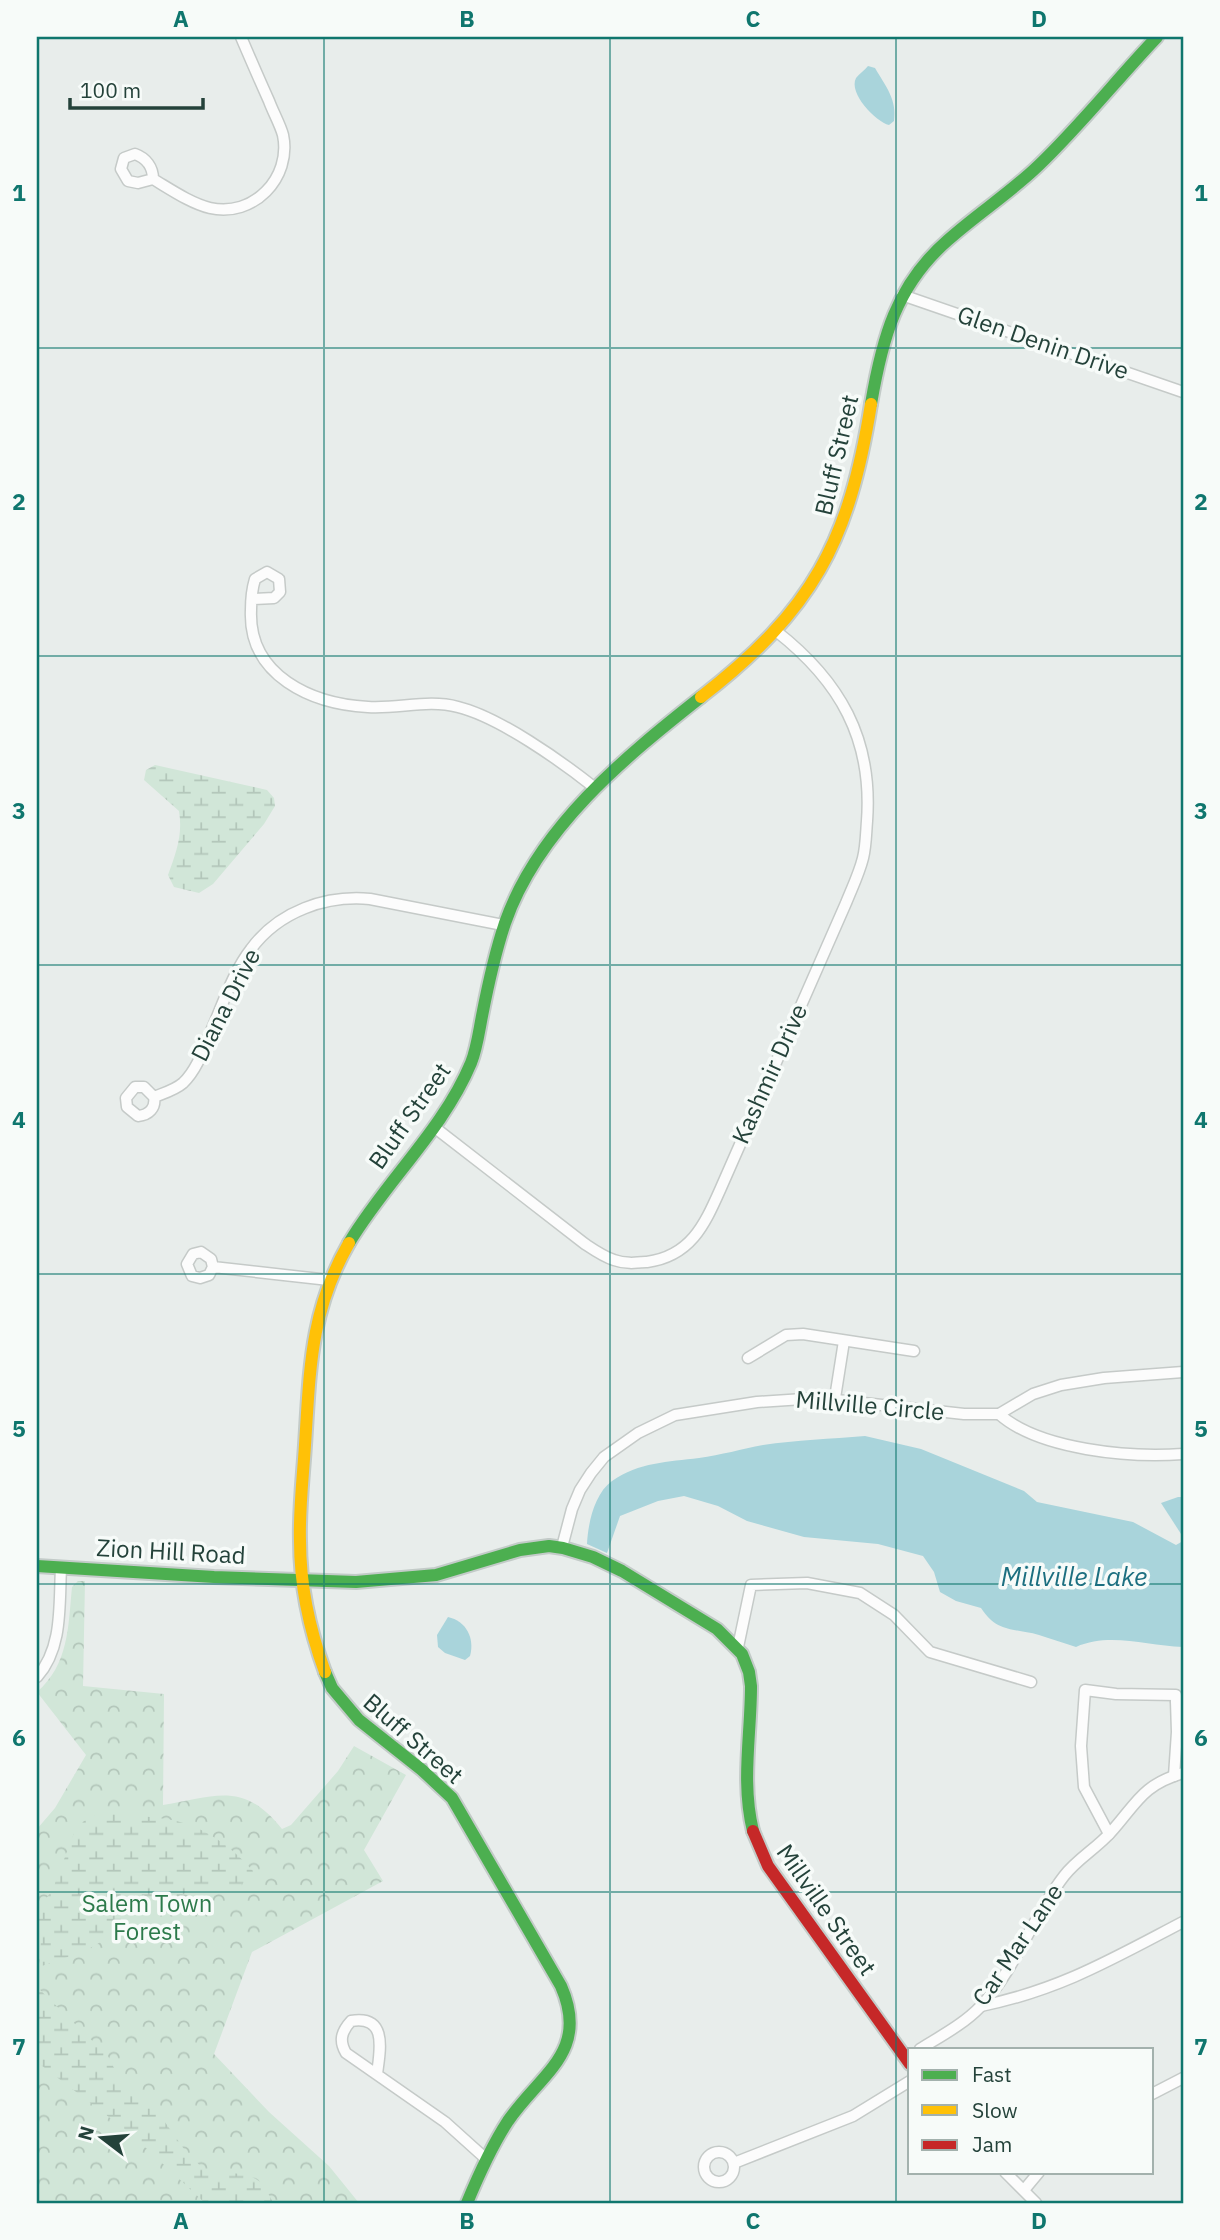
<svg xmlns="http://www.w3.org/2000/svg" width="1220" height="2240" viewBox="0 0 1220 2240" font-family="'IBM Plex Sans',sans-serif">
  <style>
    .forest { fill: url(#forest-crowns) }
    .wetland { fill: url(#wetland-marsh) }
    .water { fill: #a9d4db }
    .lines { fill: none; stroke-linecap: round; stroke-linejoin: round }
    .street-casing { stroke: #c5cac8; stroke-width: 13 }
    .fast-casing { stroke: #c3cbc8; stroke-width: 16 }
    .slow-casing { stroke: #c3cbc8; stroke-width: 16 }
    .jam-casing { stroke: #c3cbc8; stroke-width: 16 }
    .street { stroke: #fcfcfc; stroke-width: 10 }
    .fast { stroke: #4caf50; stroke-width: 12 }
    .slow { stroke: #ffc107; stroke-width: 12 }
    .jam { stroke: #c62828; stroke-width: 12 }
    .grid { fill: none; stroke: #0f766e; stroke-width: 2; stroke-opacity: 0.55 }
    .labels { text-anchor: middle; stroke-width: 7; stroke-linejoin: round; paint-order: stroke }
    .street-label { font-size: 24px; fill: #24423a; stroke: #f7fbf9 }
    .park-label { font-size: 24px; fill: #2d7a4b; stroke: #f7fbf9 }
    .water-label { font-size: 26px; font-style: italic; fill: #1c6f80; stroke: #f7fbf9 }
    .neatline { fill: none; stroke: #0f766e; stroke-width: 2.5 }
    .grid-label { font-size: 23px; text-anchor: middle; font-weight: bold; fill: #0f766e }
  </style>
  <defs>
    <pattern id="forest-crowns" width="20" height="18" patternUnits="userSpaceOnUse" patternTransform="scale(1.75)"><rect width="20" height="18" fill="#d1e6d8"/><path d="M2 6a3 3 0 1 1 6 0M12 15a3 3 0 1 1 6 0" fill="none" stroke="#b3c6ba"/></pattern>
    <pattern id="wetland-marsh" width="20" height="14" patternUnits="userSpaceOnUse" patternTransform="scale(1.75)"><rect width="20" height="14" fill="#d1e6d8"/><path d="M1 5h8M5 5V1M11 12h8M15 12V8" fill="none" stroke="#b3c6ba"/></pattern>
  </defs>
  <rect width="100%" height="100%" fill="#e8edeb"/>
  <path class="forest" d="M78 1581H85L83 1686 164 1694 163 1805C216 1796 244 1781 282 1829L291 1825 338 1771 354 1746 406 1775 364 1850 383 1881 252 1952 214 2054 269 2112 329 2166 359 2203H37V1829L55 1808 86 1755 37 1692C69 1664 68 1627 72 1587Z"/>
  <g class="wetland">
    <path d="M155 765 267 790 274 798 275 806 264 824 213 884 199 893 174 887 168 875C176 853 183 835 179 811L144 780 146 770Z"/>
    <path d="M113 1811C135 1817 151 1816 172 1820 205 1827 232 1847 253 1871L250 1878 240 1886H207L187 1892 85 1951 39 1967 41 1941 37 1935V1911L53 1889 75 1830 87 1818 103 1812Z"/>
    <path d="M37 1987 108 2056 116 2072 132 2090 157 2111 184 2149 212 2178C225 2171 250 2172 261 2183 266 2188 270 2197 273 2203H205L131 2134 37 2062Z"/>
  </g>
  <g class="water">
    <path d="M868 66 875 68C886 87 897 99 894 121L889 125C876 122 848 93 856 78 859 74 865 70 868 66Z"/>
    <path d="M865 1436 921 1449 1024 1491 1037 1502 1133 1522 1176 1545 1183 1541V1647C1147 1646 1110 1632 1076 1647 1064 1643 1051 1639 1039 1635 1014 1628 997 1633 981 1608L956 1601 940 1592 934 1572 923 1556 878 1544 804 1537 747 1521 718 1506 684 1496 658 1501 620 1516 607 1553 587 1544C588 1524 594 1494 612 1481 639 1462 668 1462 699 1458 721 1455 742 1449 763 1445 796 1440 831 1439 865 1436Z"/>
    <polygon points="1178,1497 1183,1497 1183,1537 1161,1503"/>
    <path d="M448 1617C466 1621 475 1638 470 1656L465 1660 445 1653 438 1647 437 1635Z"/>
  </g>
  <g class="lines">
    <defs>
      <g id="street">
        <path d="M153 179C153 167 146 158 135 154L124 158 121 169 128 181 138 183 153 179C170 189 190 203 210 208 253 218 292 178 283 135 280 124 273 112 269 101 259 79 250 58 241 37"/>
        <polyline points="902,295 1183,392"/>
        <path d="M252 599 274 598 280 592 279 579 267 572 255 579C252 589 251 600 251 610 248 676 312 704 368 707 399 709 428 699 458 707 499 717 561 761 595 788"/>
        <path d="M154 1097C156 1108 149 1115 138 1116L127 1107 126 1098 135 1087H144L154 1097C164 1093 175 1090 183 1083 197 1070 204 1048 211 1031 223 1004 233 972 251 949 279 911 326 895 370 899L503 925"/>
        <path d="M434 1127 585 1244C594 1250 604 1257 614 1260 625 1264 635 1263 647 1262 690 1256 704 1226 720 1190L846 903C852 888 859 874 863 858 866 846 866 833 867 821 873 739 840 681 776 631"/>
        <polyline points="213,1267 209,1275 200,1278 192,1276 187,1264 193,1254 201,1252 211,1259 213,1267 329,1280"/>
        <polyline points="748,1358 786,1335 803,1334 914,1351"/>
        <polyline points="835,1398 844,1341"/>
        <path d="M999 1414C1039 1450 1131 1458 1183 1454"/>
        <polyline points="562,1547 572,1509 580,1490 591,1473 604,1457 638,1433 675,1415 757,1402 818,1398 964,1414 999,1414 1033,1394 1061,1385 1104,1378 1183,1372"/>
        <polyline points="738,1647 751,1585 807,1583 860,1593 894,1615 930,1652 1031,1682"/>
        <path d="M37 1677C63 1648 59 1605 61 1568"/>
        <polyline points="1174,1776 1177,1732 1176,1701"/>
        <polyline points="1109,1834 1084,1787 1081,1746 1085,1690 1116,1694 1176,1695 1176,1701 1183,1707"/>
        <path d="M981 2006C1060 1990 1114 1958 1183 1922"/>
        <path d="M920 2049C941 2036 964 2024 981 2006 1016 1968 1033 1916 1064 1876 1077 1859 1097 1848 1111 1832 1137 1803 1142 1785 1183 1773"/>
        <path d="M377 2074C380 2050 388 2015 351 2021 341 2032 339 2041 346 2053L445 2122 485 2158"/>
        <polyline points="1152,2094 1183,2078"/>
        <circle cx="719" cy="2167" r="15"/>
        <polyline points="734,2163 853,2116 910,2081"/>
        <polyline points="1005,2172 1036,2203"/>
        <polyline points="1024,2190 1039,2172"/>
      </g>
      <g id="fast">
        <path d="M871 404C882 339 896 285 948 240 977 214 1010 193 1038 166 1080 126 1117 79 1157 37"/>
        <path d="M349 1243C386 1181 443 1130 471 1063 477 1048 479 1031 482 1016 488 985 495 953 505 923 538 828 625 757 701 697"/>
        <path d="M37 1566 214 1577 356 1582 436 1575 520 1550 549 1546 563 1548 593 1557 622 1571 717 1629 742 1654 749 1672 751 1686C751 1735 741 1782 753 1831"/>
        <path d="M325 1672 332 1688 359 1720 422 1770 452 1798 561 1986C590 2052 541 2073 508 2121 491 2147 479 2174 467 2203"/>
      </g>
      <g id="slow">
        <path d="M701 697C813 610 849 542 871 404"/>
        <path d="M325 1672C310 1631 300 1585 300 1541 299 1509 303 1477 305 1445 310 1369 310 1311 349 1243"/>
      </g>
      <polyline id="jam" points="753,1831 768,1866 910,2064"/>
    </defs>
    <use href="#street" class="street-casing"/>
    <use href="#fast" class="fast-casing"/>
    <use href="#slow" class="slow-casing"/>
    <use href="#jam" class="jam-casing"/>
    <use href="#street" class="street"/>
    <use href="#fast" class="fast"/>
    <use href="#slow" class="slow"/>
    <use href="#jam" class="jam"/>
  </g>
  <path class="grid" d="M324 37V2203M610 37V2203M896 37V2203M37 348H1183M37 656H1183M37 965H1183M37 1274H1183M37 1584H1183M37 1892H1183"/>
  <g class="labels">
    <g class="street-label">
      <text transform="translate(1043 343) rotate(19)" y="8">Glen Denin Drive</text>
      <text transform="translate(837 455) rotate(-77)" y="8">Bluff Street</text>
      <text transform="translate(226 1005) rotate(-63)" y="8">Diana Drive</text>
      <text transform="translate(770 1074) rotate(-66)" y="8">Kashmir Drive</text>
      <text transform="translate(410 1116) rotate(-55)" y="8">Bluff Street</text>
      <text transform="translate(870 1406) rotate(5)" y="8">Millville Circle</text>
      <text transform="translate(171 1552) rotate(3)" y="8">Zion Hill Road</text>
      <text transform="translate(413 1739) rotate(41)" y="8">Bluff Street</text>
      <text transform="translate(826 1910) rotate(55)" y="8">Millville Street</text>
      <text transform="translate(1018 1945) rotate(-56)" y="8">Car Mar Lane</text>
    </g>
    <g class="park-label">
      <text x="147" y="1912">Salem Town<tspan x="147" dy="28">Forest</tspan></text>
    </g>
    <g class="water-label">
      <text x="1074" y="1586">Millville Lake</text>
    </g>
  </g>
  <rect width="1220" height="2240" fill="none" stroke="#f7fbf9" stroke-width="77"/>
  <rect x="908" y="2048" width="245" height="126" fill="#f7fbf9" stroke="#a3b1ad" stroke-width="2"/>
  <rect x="922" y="2070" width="35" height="10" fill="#4caf50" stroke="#a3b1ad" stroke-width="2"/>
  <text x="972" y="2082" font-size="21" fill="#24423a">Fast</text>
  <rect x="922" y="2105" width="35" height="10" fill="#ffc107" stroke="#a3b1ad" stroke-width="2"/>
  <text x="972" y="2118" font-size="21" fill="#24423a">Slow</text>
  <rect x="922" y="2140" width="35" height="10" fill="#c62828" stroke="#a3b1ad" stroke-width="2"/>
  <text x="972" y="2152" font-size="21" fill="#24423a">Jam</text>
  <g transform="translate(102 2138) rotate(286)" stroke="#f7fbf9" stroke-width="5" paint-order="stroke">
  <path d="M0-5L12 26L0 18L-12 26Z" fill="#24423a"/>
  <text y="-10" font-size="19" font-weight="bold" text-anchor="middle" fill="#24423a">N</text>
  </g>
  <path d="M70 98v10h133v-10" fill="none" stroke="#24423a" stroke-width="3.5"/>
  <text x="80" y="98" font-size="21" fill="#24423a" stroke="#f7fbf9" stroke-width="5" paint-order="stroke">100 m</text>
  <rect x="38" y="38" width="1144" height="2164" class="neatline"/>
  <g class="grid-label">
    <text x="181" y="27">A</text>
    <text x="467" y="27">B</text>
    <text x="753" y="27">C</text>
    <text x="1039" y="27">D</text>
    <text x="19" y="201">1</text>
    <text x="1201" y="201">1</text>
    <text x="19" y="510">2</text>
    <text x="1201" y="510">2</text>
    <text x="19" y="819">3</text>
    <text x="1201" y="819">3</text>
    <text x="19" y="1128">4</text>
    <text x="1201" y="1128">4</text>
    <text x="19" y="1437">5</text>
    <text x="1201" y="1437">5</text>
    <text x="19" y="1746">6</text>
    <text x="1201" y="1746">6</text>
    <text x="19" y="2055">7</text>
    <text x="1201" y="2055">7</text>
    <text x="181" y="2229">A</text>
    <text x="467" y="2229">B</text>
    <text x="753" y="2229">C</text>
    <text x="1039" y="2229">D</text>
  </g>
</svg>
